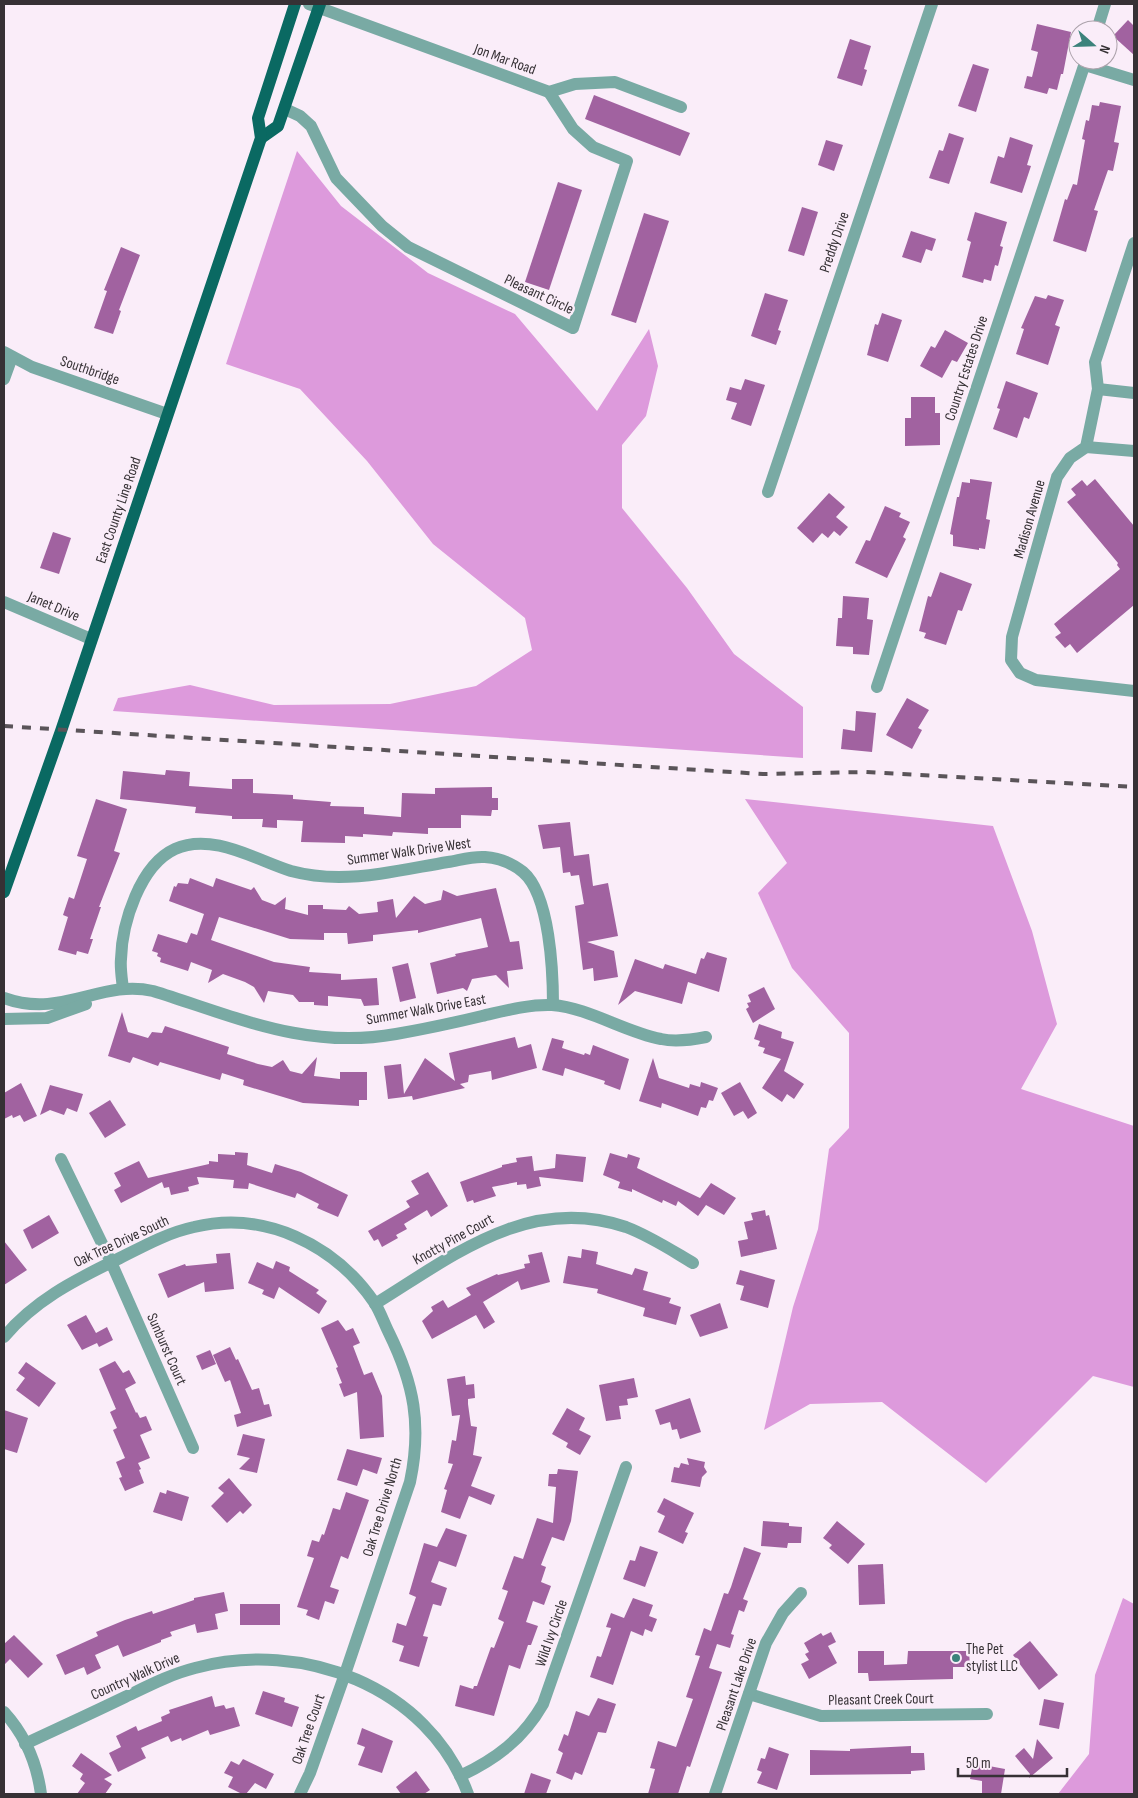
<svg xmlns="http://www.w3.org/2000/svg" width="1138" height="1798" viewBox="0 0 1138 1798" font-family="'Sofia Sans Condensed',sans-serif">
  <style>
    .forest { fill: #dd9adc }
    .building { fill: #a162a0 }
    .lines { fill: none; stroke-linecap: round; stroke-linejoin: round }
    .minor { stroke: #79aaa4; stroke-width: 12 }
    .major { stroke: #0a6962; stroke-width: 12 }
    .rail { stroke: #5a5459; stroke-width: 4; stroke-dasharray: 9 9; stroke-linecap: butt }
    .poi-dot { fill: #3c827b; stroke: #faedf9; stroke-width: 2 }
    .labels { text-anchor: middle; stroke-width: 5; stroke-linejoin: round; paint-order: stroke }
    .street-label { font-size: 15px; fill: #363135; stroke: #faedf9 }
    .poi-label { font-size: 15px; fill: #363135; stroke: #faedf9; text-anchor: start }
  </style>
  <rect width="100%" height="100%" fill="#faedf9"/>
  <g class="forest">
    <polygon points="297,151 341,206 428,273 515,314 597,411 649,329 658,366 646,416 622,445 622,508 687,588 734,654 803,707 803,758 113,711 118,698 190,685 274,705 390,704 476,686 532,650 525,618 433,544 367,461 300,389 226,364"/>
    <polygon points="745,799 993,826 1032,931 1057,1024 1021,1089 1134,1126 1134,1387 1093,1376 986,1483 882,1402 810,1404 764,1430 793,1307 818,1229 829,1149 849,1128 849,1033 792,968 758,893 787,863"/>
    <polygon points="1123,1598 1134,1604 1134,1794 1058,1794 1089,1754 1095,1675"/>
  </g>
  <g class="building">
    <polygon points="1128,20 1134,26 1134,55 1113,36"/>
    <polygon points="1037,24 1071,32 1063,74 1061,74 1057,90 1049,88 1047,94 1024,88 1027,76 1032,77 1038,52 1031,50"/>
    <polygon points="850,39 871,46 864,69 867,70 862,86 837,78"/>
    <polygon points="973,64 989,69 976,112 958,106"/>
    <polygon points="594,95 690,133 680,156 585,119"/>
    <polygon points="1100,102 1121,106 1114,142 1119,143 1113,171 1108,170 1094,210 1098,211 1086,252 1053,241 1065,199 1067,200 1073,184 1077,185 1085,140 1082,139 1086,120 1089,121 1092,105 1099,106"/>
    <polygon points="949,133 964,138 949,184 929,178 939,150 943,151"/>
    <polygon points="1010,137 1033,145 1027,165 1031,166 1022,193 990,183 998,156 1004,158"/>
    <polygon points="826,140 843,145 834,171 818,165"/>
    <polygon points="558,182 582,190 549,290 525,282"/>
    <polygon points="802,207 818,212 804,256 788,251"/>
    <polygon points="975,212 1007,222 1000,246 1003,247 998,266 995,265 991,281 984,279 983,283 962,277 971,242 967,240"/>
    <polygon points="644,213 669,221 636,323 611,315"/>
    <polygon points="911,231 936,239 932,251 926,249 921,263 902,257"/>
    <polygon points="121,247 140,255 119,310 121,311 113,334 94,328 107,291 104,290"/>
    <polygon points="765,293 788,300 778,330 781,331 776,345 751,336"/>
    <polygon points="1048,295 1064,300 1055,325 1060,327 1048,365 1016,354 1024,329 1021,328 1035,296 1046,299"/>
    <polygon points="882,313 902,320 888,362 867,355 875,324 878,325"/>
    <polygon points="945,330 968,343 957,362 952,360 942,378 920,366 931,346 935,348"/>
    <polygon points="745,379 765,385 751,426 731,419 737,403 726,400 730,387 741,390"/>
    <polygon points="1006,381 1038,393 1029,419 1024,417 1017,438 993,429 1000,409 997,408"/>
    <polygon points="911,397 935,397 935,413 940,413 940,445 905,446 905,418 911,418"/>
    <polygon points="970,479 992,482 986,519 990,520 985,549 979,548 979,550 953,546 953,535 950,534 957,497 959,497 962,482 970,483"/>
    <polygon points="1095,479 1134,526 1134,605 1077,653 1070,644 1065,648 1055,637 1061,633 1054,624 1120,569 1117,565 1118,563 1067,502 1076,495 1071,489 1082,480 1087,486"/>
    <polygon points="829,493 845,507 836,517 848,527 840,536 834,531 828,538 822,533 813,543 797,528"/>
    <polygon points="885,506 901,513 899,517 910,522 903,537 906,539 887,578 855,563 866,540 870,541"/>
    <polygon points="53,532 71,538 59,574 40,568"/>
    <polygon points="940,572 972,584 962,611 958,610 946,645 924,638 926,633 919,631 928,596 931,597"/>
    <polygon points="843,596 869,598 867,619 873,620 869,655 853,654 853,647 836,646 838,618 842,618"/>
    <polygon points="907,698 929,710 918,728 922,730 912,749 886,735"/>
    <polygon points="856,711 876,713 872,752 841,749 843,729 855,731"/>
    <polygon points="166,770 190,772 189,786 232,789 232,779 253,779 253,793 293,795 293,799 331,802 330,806 364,807 364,814 401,817 402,793 435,794 435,788 492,787 492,798 498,798 498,810 492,810 491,816 461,815 461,828 428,828 428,834 393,832 392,836 363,834 363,837 345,836 345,843 301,842 303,821 277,820 277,828 262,827 263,819 232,819 232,816 195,813 196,807 120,799 123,771 165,775"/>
    <polygon points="96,799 127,809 114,851 120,853 99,907 101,907 90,939 93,939 88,954 77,951 76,955 58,950 68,917 63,915 69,897 74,899 87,859 77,856"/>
    <polygon points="570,822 574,856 589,854 593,886 608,883 618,936 587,942 614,951 618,977 594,981 593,968 583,970 575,906 584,904 579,875 571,876 570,872 563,873 560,847 543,849 538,825"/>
    <polygon points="190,878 213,887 216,878 251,890 254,887 262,900 275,905 286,897 285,909 308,915 308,905 323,905 323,909 346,910 349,906 359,914 378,912 377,902 393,899 396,918 414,896 425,904 441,900 443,890 457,896 496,888 510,942 519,941 523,969 507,971 509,988 496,975 472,979 467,991 463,988 437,994 430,963 456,956 455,954 488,947 481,918 418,933 418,930 373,935 373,941 348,944 347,933 324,933 324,940 290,939 219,917 211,940 274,962 310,967 309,972 341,974 341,980 377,978 379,1005 364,1006 361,999 328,996 328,1006 314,1005 314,1002 299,1002 293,995 268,991 264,1003 254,987 245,982 223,974 208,983 212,970 191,962 188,971 160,962 161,958 157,956 158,953 152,951 158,934 187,943 191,933 197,935 204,914 169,901 174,886 176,887 178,883 188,884"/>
    <polygon points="707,952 727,958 719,992 688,982 682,1004 635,991 618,1005 635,959 663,969 665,964 696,974 701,958 704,959"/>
    <polygon points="408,963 416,998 400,1002 392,967"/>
    <polygon points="764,987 775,1009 753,1023 746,1009 749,1007 747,1003 751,1002 748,995"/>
    <polygon points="122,1012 128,1032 148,1038 152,1032 162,1033 165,1026 229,1047 227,1054 258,1064 272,1067 283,1060 290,1071 302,1074 317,1057 314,1076 340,1079 340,1072 367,1072 367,1100 359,1100 359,1106 303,1103 243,1085 244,1080 222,1073 220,1080 160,1062 158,1066 133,1057 130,1063 108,1056"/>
    <polygon points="759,1024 782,1032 781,1038 794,1042 784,1071 804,1084 794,1099 787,1094 782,1102 762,1088 781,1059 763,1053 765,1048 758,1046 760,1041 754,1039"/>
    <polygon points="515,1037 518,1048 531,1044 537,1068 492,1080 491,1071 469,1075 468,1082 460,1084 465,1088 413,1100 412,1096 388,1099 384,1066 401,1064 404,1094 425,1058 455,1081 449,1053"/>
    <polygon points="552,1038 564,1041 562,1048 584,1055 585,1053 590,1055 593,1045 629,1059 620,1090 604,1084 605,1081 565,1068 563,1076 542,1070"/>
    <polygon points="653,1058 659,1078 689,1088 690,1084 700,1087 701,1082 718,1088 713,1101 709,1100 706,1108 701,1107 698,1116 662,1103 661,1108 639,1101"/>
    <polygon points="740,1082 757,1113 748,1119 743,1111 734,1116 721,1093"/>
    <polygon points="21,1083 37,1116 24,1122 20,1115 13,1118 12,1115 4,1119 4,1093"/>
    <polygon points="50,1085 83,1094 77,1112 67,1108 64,1115 50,1110 40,1115"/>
    <polygon points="110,1100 126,1125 105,1138 89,1113"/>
    <polygon points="235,1152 248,1153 247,1165 272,1173 275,1164 301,1172 348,1195 338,1217 317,1208 319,1204 297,1193 295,1198 249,1183 248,1189 233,1188 234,1180 197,1177 199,1184 188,1187 189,1191 171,1195 169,1187 164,1188 162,1182 121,1203 114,1190 121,1186 114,1173 139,1161 148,1178 209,1164 209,1161 218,1162 218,1154 235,1155"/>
    <polygon points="610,1153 627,1158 628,1154 640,1158 637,1168 700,1198 711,1183 736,1198 724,1215 706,1205 698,1216 678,1201 676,1206 663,1200 662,1203 632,1189 632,1192 618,1188 620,1182 603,1175"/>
    <polygon points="556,1154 586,1157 583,1182 539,1177 541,1186 527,1189 526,1184 517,1185 517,1182 492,1187 496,1196 474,1203 473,1200 467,1202 460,1182 502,1167 502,1165 517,1162 516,1158 532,1156 534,1171 555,1168"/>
    <polygon points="428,1172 448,1206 431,1217 427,1210 404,1224 407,1229 396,1235 398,1238 382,1247 378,1239 374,1241 368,1231 410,1207 406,1201 419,1194 411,1181"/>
    <polygon points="765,1210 766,1216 769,1215 777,1249 741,1257 738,1241 748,1239 744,1222 753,1220 751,1213"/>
    <polygon points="49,1215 59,1233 32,1249 23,1230"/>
    <polygon points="4,1241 27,1270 4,1285"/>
    <polygon points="582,1249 598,1252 596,1264 632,1275 635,1268 648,1272 643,1290 671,1298 669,1303 681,1307 676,1325 643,1316 645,1308 597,1293 598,1289 563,1283 568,1256 581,1258"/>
    <polygon points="542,1252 550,1282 521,1290 518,1281 483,1302 495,1322 484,1329 476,1315 432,1339 422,1321 433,1311 431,1307 443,1300 448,1308 471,1295 466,1288 497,1274 498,1275 525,1268 524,1264 530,1263 528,1255"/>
    <polygon points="230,1253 234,1289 205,1292 204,1282 168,1298 158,1274 185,1264 186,1266 217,1263 216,1254"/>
    <polygon points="276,1261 290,1267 289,1271 319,1290 316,1293 327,1301 319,1314 279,1287 274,1299 262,1294 264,1290 248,1283 257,1262 273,1269"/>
    <polygon points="740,1270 775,1280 768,1308 740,1300 744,1286 736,1284"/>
    <polygon points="720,1303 728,1328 700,1337 690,1315"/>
    <polygon points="86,1315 96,1333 107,1327 113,1340 99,1347 97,1343 82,1350 67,1325"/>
    <polygon points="338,1320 346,1331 353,1328 360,1343 353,1346 364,1375 372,1372 382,1396 384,1437 360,1439 357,1392 344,1397 339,1384 342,1383 336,1368 338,1367 321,1328"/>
    <polygon points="230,1347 236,1360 238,1359 252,1390 259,1388 264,1405 269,1404 272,1416 237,1427 234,1415 241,1413 230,1380 225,1382 213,1355"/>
    <polygon points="210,1350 216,1364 202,1370 196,1356"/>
    <polygon points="115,1361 123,1373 129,1370 136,1383 125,1389 136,1413 137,1412 140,1418 146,1416 152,1430 140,1435 150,1458 138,1463 141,1469 139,1470 144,1483 125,1491 119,1478 122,1477 116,1462 125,1458 113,1430 117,1428 110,1412 116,1409 99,1369"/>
    <polygon points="26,1362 56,1383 39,1407 16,1390 25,1378 18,1373"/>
    <polygon points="465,1376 466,1385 474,1384 475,1398 468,1399 468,1404 471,1426 477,1427 473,1455 482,1457 471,1486 495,1495 491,1505 469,1496 460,1519 441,1512 447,1490 444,1489 453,1464 448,1463 452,1440 456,1441 460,1415 452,1416 447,1379"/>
    <polygon points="634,1378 638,1397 627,1399 628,1405 619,1406 621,1419 606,1421 599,1385"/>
    <polygon points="690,1398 701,1432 680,1439 677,1429 672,1430 670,1422 660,1425 655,1410"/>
    <polygon points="567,1408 585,1418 579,1430 591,1436 580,1455 566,1447 568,1443 552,1434"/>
    <polygon points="4,1410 28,1418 17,1453 4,1449"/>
    <polygon points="243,1434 265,1439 257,1473 239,1469 250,1458 237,1455"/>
    <polygon points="347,1449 382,1458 377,1474 363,1469 357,1486 337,1480"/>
    <polygon points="687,1458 705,1462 704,1467 707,1472 702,1477 700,1487 671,1482 674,1467 679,1468 681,1463 689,1465"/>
    <polygon points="558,1469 578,1471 571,1521 564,1541 552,1537 541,1565 546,1567 541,1582 551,1586 544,1605 533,1601 526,1622 538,1626 531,1645 528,1645 520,1669 509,1665 494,1716 455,1706 460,1685 473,1689 474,1686 477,1686 491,1647 494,1648 504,1622 498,1619 508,1591 502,1589 514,1556 523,1559 537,1518 553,1523 556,1487 548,1486 549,1474 557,1474"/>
    <polygon points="229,1478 252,1505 243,1514 240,1511 227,1523 211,1506 224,1493 218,1488"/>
    <polygon points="167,1490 189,1497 182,1521 153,1512 160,1492 166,1494"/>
    <polygon points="346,1492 369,1500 348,1559 341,1556 330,1587 339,1590 334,1604 325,1601 319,1620 306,1615 308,1610 297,1607 314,1558 307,1556 312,1540 319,1542 322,1534 324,1535 333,1508 340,1510"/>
    <polygon points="664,1498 694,1513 685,1532 688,1533 683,1544 658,1532 665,1516 657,1512"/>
    <polygon points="763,1521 789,1523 789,1526 802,1527 801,1543 788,1543 787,1548 761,1546"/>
    <polygon points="837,1521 865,1544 848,1564 829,1548 832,1545 823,1538"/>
    <polygon points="446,1528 467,1535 456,1567 439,1561 431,1582 447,1588 441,1606 433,1604 423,1636 428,1637 419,1667 399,1661 404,1646 392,1642 397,1623 406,1626 416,1597 409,1594 424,1543 437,1547"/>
    <polygon points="640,1546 658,1552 645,1587 623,1579 630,1560 635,1561"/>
    <polygon points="744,1547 761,1553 743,1599 748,1601 744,1612 739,1610 731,1634 734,1635 730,1648 717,1644 709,1668 722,1672 690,1767 687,1766 678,1794 648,1794 655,1769 650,1768 658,1741 676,1747 693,1699 686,1697 700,1656 695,1655 704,1628 711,1631 724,1593 728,1594 731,1587"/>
    <polygon points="883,1564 885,1604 859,1605 858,1565"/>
    <polygon points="224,1592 228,1611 215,1614 218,1629 197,1633 195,1624 170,1632 172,1636 161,1640 161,1642 123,1657 118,1645 95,1655 101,1668 87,1675 84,1667 65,1675 56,1655 98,1636 96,1632 125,1620 152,1611 153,1614 194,1600 194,1598"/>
    <polygon points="633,1598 653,1605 649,1616 657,1619 652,1632 645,1629 643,1636 631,1631 613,1685 590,1677 597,1656 601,1657 611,1628 606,1627 611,1613 624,1618"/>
    <rect x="240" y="1604" width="40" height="21"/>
    <polygon points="831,1632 836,1642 828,1646 837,1663 809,1679 801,1664 809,1660 805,1654 809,1652 804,1643 821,1633 823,1636"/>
    <polygon points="14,1635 43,1664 28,1678 10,1659 4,1665 4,1644"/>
    <polygon points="1030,1641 1058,1675 1039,1690 1013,1655"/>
    <polygon points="858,1651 884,1651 884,1665 907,1664 908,1651 969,1651 970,1667 953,1667 953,1679 869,1681 868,1673 858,1673"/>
    <polygon points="263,1691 285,1698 284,1702 299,1707 292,1727 255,1714"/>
    <polygon points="212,1696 215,1707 224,1705 226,1709 234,1707 240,1726 210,1735 208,1730 182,1741 181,1738 171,1742 168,1736 141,1748 146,1758 118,1772 109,1753 121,1747 116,1736 136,1726 138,1731 162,1721 161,1717 170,1713 169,1710"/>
    <polygon points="598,1698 616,1704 606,1733 598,1732 582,1775 575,1772 572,1780 556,1773 563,1753 558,1750 564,1734 568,1736 576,1711 589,1716"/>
    <polygon points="1044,1699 1064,1703 1059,1729 1039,1725"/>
    <polygon points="362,1728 393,1741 382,1773 358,1765 365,1747 357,1744"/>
    <polygon points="1037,1739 1053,1758 1029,1778 1030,1774 1015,1756 1024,1748 1033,1759"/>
    <polygon points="911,1746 911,1753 924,1753 925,1770 911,1771 911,1774 810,1775 810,1750 850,1751 850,1749"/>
    <polygon points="769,1747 789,1754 777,1790 757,1783 762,1772 757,1770 761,1758 765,1759"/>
    <polygon points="81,1753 112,1775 104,1779 112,1784 105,1794 77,1794 85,1783 80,1779 83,1774 72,1766"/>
    <polygon points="243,1759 274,1774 266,1789 255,1783 246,1794 242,1794 228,1787 233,1777 224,1773 231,1761 239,1765"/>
    <polygon points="973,1763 1005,1769 1001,1794 982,1794 982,1781 970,1779"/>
    <polygon points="416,1771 430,1790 424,1794 401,1794 396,1787"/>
    <polygon points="531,1773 551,1780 546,1794 524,1794"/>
  </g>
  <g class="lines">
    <g class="minor">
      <polyline points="309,4 549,92 575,84 615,82 681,107"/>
      <polyline points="1097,30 1105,4"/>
      <polyline points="1085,65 1134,80"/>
      <polyline points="285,109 300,116 311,126 336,178 382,226 408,247 573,328 627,161 593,147 573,129 549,92"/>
      <polyline points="1134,243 1095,362 1098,389 1086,447 1070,458 1057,477 1012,637 1011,660 1020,673 1036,680 1134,691"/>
      <polyline points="4,352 32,367 167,414"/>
      <polyline points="4,379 12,357"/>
      <polyline points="1098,389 1134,393"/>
      <polyline points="1086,447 1134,451"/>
      <polyline points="768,492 932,4"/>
      <polyline points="4,602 91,639"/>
      <polyline points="877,687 1086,60"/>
      <path d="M123 989C122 979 120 968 121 959 122 923 140 865 175 849 212 832 256 860 291 871 306 875 323 877 339 877 375 877 412 868 448 862 460 860 473 856 485 857 499 858 512 863 523 872 550 895 553 972 553 1005"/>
      <path d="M4 998C62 1019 101 979 153 991 237 1017 306 1050 396 1034 425 1029 453 1023 482 1016 504 1011 529 1004 552 1005 590 1008 624 1032 661 1039 675 1042 691 1040 706 1037"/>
      <polyline points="4,1019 47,1018 86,1004"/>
      <polyline points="61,1159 111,1262 193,1448"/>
      <path d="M375 1304C453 1256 528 1194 626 1227 650 1236 671 1250 693 1263"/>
      <path d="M4 1337C34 1301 73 1281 114 1261 140 1248 166 1233 194 1227 264 1210 334 1244 374 1302 380 1311 384 1323 389 1333 414 1384 422 1425 410 1482L345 1674 310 1773 300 1794"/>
      <polyline points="749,1694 821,1716 987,1714"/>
      <path d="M4 1712C25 1735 37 1764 41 1794"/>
      <path d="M25 1744C59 1728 92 1713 125 1697 148 1686 171 1674 195 1668 302 1639 428 1686 468 1794"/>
      <path d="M460 1776C496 1759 523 1739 543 1704L626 1467"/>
      <polyline points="715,1794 766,1643 783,1613 801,1593"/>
    </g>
    <g class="major">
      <polyline points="261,138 278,126 320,4"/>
      <polyline points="4,892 61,731 261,138 258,118 295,4"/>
    </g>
    <polyline class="rail" points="4,726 763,774 865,772 1134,787"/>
  </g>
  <circle class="poi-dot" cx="956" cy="1658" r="5"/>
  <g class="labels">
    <g class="street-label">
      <text transform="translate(505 59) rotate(20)" y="5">Jon Mar Road</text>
      <text transform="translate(834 242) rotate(-71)" y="5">Preddy Drive</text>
      <text transform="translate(539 294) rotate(25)" y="5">Pleasant Circle</text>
      <text transform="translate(966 368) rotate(-72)" y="5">Country Estates Drive</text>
      <text transform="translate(90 370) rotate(19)" y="5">Southbridge</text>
      <text transform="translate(118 510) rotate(-71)" y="5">East County Line Road</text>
      <text transform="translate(1029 519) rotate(-74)" y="5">Madison Avenue</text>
      <text transform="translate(54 606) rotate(23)" y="5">Janet Drive</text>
      <text transform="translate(409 851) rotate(-8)" y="5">Summer Walk Drive West</text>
      <text transform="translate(426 1009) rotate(-10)" y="5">Summer Walk Drive East</text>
      <text transform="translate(453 1239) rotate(-29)" y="5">Knotty Pine Court</text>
      <text transform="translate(121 1241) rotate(-25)" y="5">Oak Tree Drive South</text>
      <text transform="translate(167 1349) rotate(66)" y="5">Sunburst Court</text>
      <text transform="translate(382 1507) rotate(-73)" y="5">Oak Tree Drive North</text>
      <text transform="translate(551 1633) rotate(-71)" y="5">Wild Ivy Circle</text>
      <text transform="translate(135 1676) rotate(-24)" y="5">Country Walk Drive</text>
      <text transform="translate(736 1684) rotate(-71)" y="5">Pleasant Lake Drive</text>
      <text transform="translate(881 1699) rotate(-1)" y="5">Pleasant Creek Court</text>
      <text transform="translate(308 1729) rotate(-71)" y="5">Oak Tree Court</text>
    </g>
    <g class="poi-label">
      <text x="966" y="1654">The Pet<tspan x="966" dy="17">stylist LLC</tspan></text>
    </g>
  </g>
  <rect width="1138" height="1798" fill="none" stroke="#363135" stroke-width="10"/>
  <g transform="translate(1093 45) rotate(110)"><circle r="24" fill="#faedf9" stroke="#aca2ab"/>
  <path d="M0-4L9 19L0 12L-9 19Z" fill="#3c827b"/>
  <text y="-8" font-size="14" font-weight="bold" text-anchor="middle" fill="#363135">N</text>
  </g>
  <path d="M958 1768v8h109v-8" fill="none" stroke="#363135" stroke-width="2.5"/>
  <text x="966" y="1768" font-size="15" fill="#363135" stroke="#faedf9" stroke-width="4" paint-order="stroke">50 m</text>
</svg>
